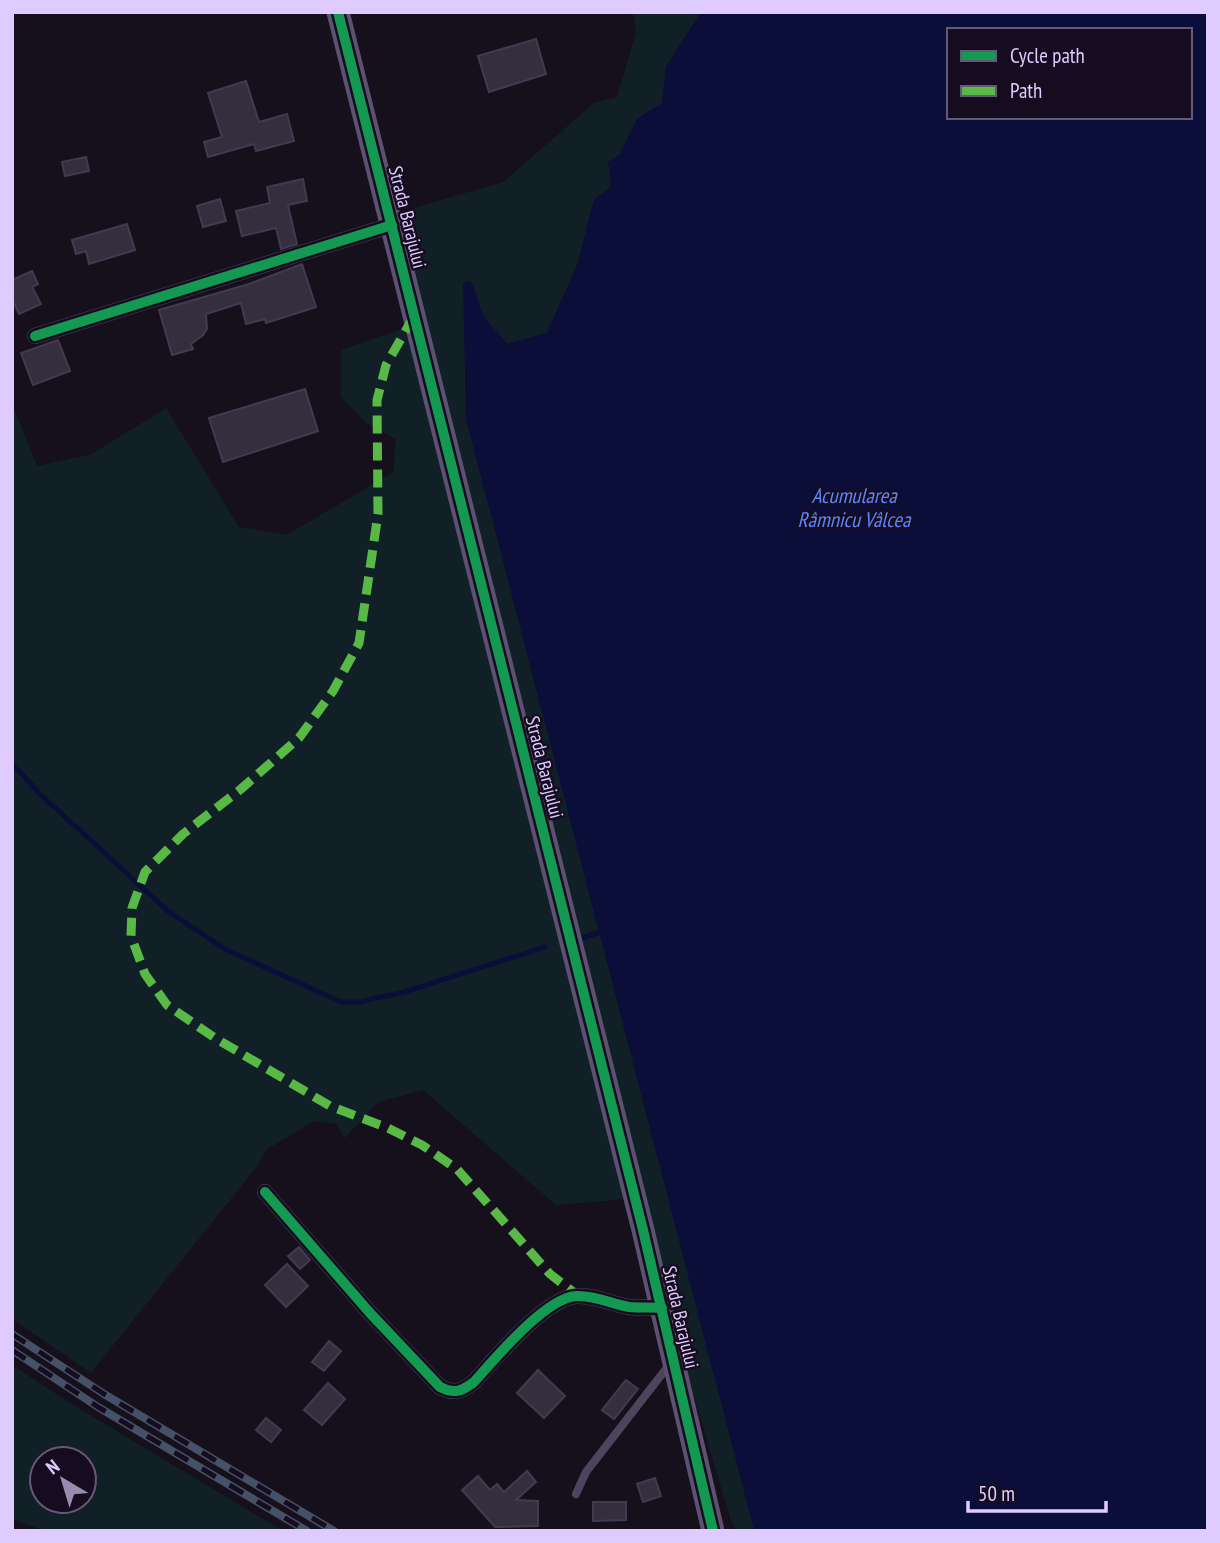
<svg xmlns="http://www.w3.org/2000/svg" width="1220" height="1543" viewBox="0 0 1220 1543" font-family="'PT Sans Narrow',sans-serif">
  <style>
    .green { fill: #112027; fill-rule: evenodd }
    .water { fill: #0a0e39; fill-rule: evenodd }
    .lines { fill: none; stroke-linecap: round; stroke-linejoin: round }
    .stream { stroke: #0a0e39; stroke-width: 5 }
    .building { fill: #352e3e; stroke: #443a50; stroke-width: 2 }
    .lane { stroke: #4c455d; stroke-width: 8 }
    .street { stroke: #4c455d; stroke-width: 16 }
    .secondary { stroke: #5c5170; stroke-width: 23 }
    .rail-casing { stroke: #465168; stroke-width: 8 }
    .rail { stroke: #150c20; stroke-width: 5; stroke-dasharray: 16; stroke-linecap: butt }
    .quiet { stroke: #58b947; stroke-width: 9; stroke-dasharray: 18 9; stroke-linecap: butt }
    .cycleway-casing { stroke: #150c20; stroke-width: 15 }
    .cycleway { stroke: #139951; stroke-width: 10 }
    .labels { text-anchor: middle; stroke-width: 5; stroke-linejoin: round; paint-order: stroke }
    .street-label { font-size: 19px; fill: #dfcbff; stroke: #150c20 }
    .water-label { font-size: 21px; font-style: italic; fill: #5985ff; stroke: #150c20 }
  </style>
  <rect width="100%" height="100%" fill="#16101c"/>
  <g class="green">
    <polygon points="633,12 701,12 666,67 662,103 637,119 620,154 608,163 612,186 594,200 578,263 547,333 507,344 483,316 472,283 464,284 466,418 755,1531 737,1531 731,1521 690,1382 642,1195 615,1200 556,1205 423,1090 378,1102 345,1138 336,1124 314,1121 266,1150 258,1165 91,1373 12,1319 12,403 37,466 92,454 166,408 239,527 287,535 393,472 396,439 366,423 341,397 341,350 402,329 427,326 400,212 503,182 594,103 617,97 636,32"/>
    <path d="M12 1365 70 1403 283 1531H45L12 1519ZM84 1459V1501H42V1459Z"/>
  </g>
  <path class="water" d="M701 12H1208V1531L754 1530 466 418 463 284 467 281 472 283 483 316 507 344 547 333 578 263 594 200 611 186 608 162 620 154 637 119 662 103 666 67ZM949 30H1190V117H949Z"/>
  <g class="lines">
    <g class="stream">
      <polyline points="12,763 40,794 169,912 225,949 341,1002 359,1002 404,992 545,947"/>
      <polyline points="578,939 598,933"/>
    </g>
  </g>
  <g class="building">
    <polygon points="536,39 546,74 489,92 478,56"/>
    <polygon points="246,81 259,122 287,114 294,141 256,151 254,144 208,157 204,142 222,137 208,93"/>
    <polygon points="86,157 89,171 65,176 62,162"/>
    <polygon points="303,179 307,201 288,205 297,244 281,249 276,228 242,236 236,211 270,203 267,187"/>
    <polygon points="220,199 226,221 203,227 197,206"/>
    <polygon points="127,224 135,250 89,264 86,251 76,254 72,240"/>
    <polygon points="302,264 316,307 266,323 265,319 246,324 241,303 206,314 207,329 203,335 191,344 193,349 172,355 159,310 249,284"/>
    <polygon points="32,271 38,284 32,287 41,304 19,314 12,299 12,280"/>
    <polygon points="58,340 70,371 33,385 21,353"/>
    <polygon points="305,389 318,431 223,462 209,418"/>
    <polygon points="299,1247 310,1260 300,1269 288,1256"/>
    <polygon points="287,1264 308,1286 286,1307 265,1285"/>
    <polygon points="329,1341 341,1351 324,1371 312,1362"/>
    <polygon points="538,1370 565,1396 544,1418 517,1393"/>
    <polygon points="626,1380 638,1389 614,1419 602,1410"/>
    <polygon points="328,1383 345,1399 322,1425 304,1410"/>
    <polygon points="266,1418 281,1430 271,1442 256,1430"/>
    <polygon points="527,1471 536,1482 516,1500 538,1501 538,1526 495,1527 462,1490 478,1476 490,1490 497,1484 504,1492"/>
    <polygon points="655,1478 661,1496 643,1502 637,1484"/>
    <polygon points="593,1502 626,1502 626,1520 593,1521"/>
  </g>
  <g class="lines">
    <polyline class="lane" points="576,1494 586,1472 669,1365"/>
    <g class="street">
      <polyline points="35,336 392,225"/>
      <path d="M265 1192 370 1313 440 1387C454 1394 461 1392 474 1382 494 1360 545 1298 576 1296 594 1295 612 1304 629 1307 640 1308 651 1307 662 1308"/>
    </g>
    <polyline class="secondary" points="338,12 643,1230 713,1531"/>
    <defs>
      <g id="rail">
        <polyline points="12,1334 104,1394 334,1531"/>
        <polyline points="12,1350 98,1407 307,1531"/>
      </g>
    </defs>
    <use href="#rail" class="rail-casing"/>
    <use href="#rail" class="rail"/>
    <polyline class="quiet" points="414,316 386,365 377,400 378,514 359,643 333,691 299,738 241,789 183,834 145,872 132,908 131,936 145,974 167,1005 215,1038 330,1106 388,1128 422,1145 457,1169 550,1274 577,1295"/>
    <defs>
      <g id="cycleway">
        <polyline points="338,12 643,1230 713,1531"/>
        <polyline points="35,336 392,225"/>
        <path d="M265 1192 370 1313 440 1387C454 1394 461 1392 474 1382 494 1360 545 1298 576 1296 594 1295 612 1304 629 1307 640 1308 651 1307 662 1308"/>
      </g>
    </defs>
    <use href="#cycleway" class="cycleway-casing"/>
    <use href="#cycleway" class="cycleway"/>
  </g>
  <g class="labels">
    <g class="street-label">
      <text transform="translate(408 217) rotate(76)" y="7">Strada Barajului</text>
      <text transform="translate(545 767) rotate(76)" y="7">Strada Barajului</text>
      <text transform="translate(681 1317) rotate(77)" y="7">Strada Barajului</text>
    </g>
    <g class="water-label">
      <text x="854" y="503">Acumularea<tspan x="854" dy="24">Râmnicu Vâlcea</tspan></text>
    </g>
  </g>
  <rect width="1220" height="1543" fill="none" stroke="#dfcbff" stroke-width="28"/>
  <rect x="947" y="28" width="245" height="91" fill="#150c20" stroke="#665879" stroke-width="2"/>
  <rect x="961" y="51" width="35" height="10" fill="#139951" stroke="#665879" stroke-width="2"/>
  <text x="1010" y="63" font-size="21" fill="#dfcbff">Cycle path</text>
  <rect x="961" y="86" width="35" height="10" fill="#58b947" stroke="#665879" stroke-width="2"/>
  <text x="1010" y="98" font-size="21" fill="#dfcbff">Path</text>
  <g transform="translate(63 1480) rotate(322)"><circle r="33" fill="#150c20" stroke="#665879" stroke-width="2"/>
  <path d="M0-5L12 26L0 18L-12 26Z" fill="#998ab0"/>
  <text y="-10" font-size="19" font-weight="bold" text-anchor="middle" fill="#dfcbff">N</text>
  </g>
  <path d="M968 1501v10h138v-10" fill="none" stroke="#dfcbff" stroke-width="3.5"/>
  <text x="978" y="1501" font-size="21" fill="#dfcbff" stroke="#150c20" stroke-width="5" paint-order="stroke">50 m</text>
</svg>
